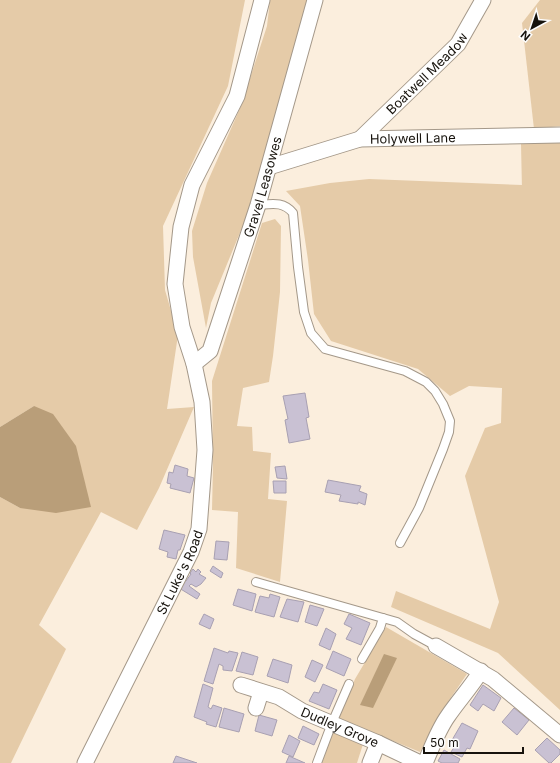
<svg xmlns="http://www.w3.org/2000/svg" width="560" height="763" viewBox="0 0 560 763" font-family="Inter,sans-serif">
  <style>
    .green { fill: #e5cba8 }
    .water { fill: #b99e79 }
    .building { fill: #c9c1d3; stroke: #a8a0b2 }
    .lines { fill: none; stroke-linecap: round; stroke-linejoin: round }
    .service-casing { stroke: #a49889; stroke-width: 10 }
    .minor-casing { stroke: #a49889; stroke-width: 17 }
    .service { stroke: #fff; stroke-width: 8 }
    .minor { stroke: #fff; stroke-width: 15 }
    .labels { text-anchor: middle; stroke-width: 3; stroke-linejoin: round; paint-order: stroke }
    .street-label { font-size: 13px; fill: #16120c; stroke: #fdfdfd }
  </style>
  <rect width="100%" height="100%" fill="#fbeedd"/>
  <g class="green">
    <polygon points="0,0 245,0 228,86 163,226 165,290 178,335 167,409 194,407 159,488 137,530 101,512 39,625 66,649 11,763 0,763 0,497 20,508 34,406 0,427"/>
    <polygon points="270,0 307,0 295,51 253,201 211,303 206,328 193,257 192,231 207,183 241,106 267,26"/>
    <polygon points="540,0 560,0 560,126 534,129 522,23"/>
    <polygon points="560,141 560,710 498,653 391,607 396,591 490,629 499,602 465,476 485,428 501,423 502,388 469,386 450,396 418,369 331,341 314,314 308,260 300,206 286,191 330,183 369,179 522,185 522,190 521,144"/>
    <polygon points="275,219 281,226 280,292 273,356 269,382 243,388 237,426 252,427 253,451 271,453 268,499 287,501 280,582 236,568 238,512 212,510 213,466 212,381 262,223"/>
    <polygon points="386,627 467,674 439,715 420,752 338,718 355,679"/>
    <polygon points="333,732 363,744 357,763 322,763"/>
  </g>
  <g class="water">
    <polygon points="34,406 53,414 76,446 91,507 56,513 20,508 0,497 0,427"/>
    <polygon points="384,654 397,658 373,708 360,705"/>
  </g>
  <g class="building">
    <polygon points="305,393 309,417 306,418 310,439 289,443 285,420 288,419 283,396"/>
    <polygon points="175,465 188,469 187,476 194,478 190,493 170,488 171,484 167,483 169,472 173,473"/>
    <polygon points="285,466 287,479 277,478 275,467"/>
    <polygon points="328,480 361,486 359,491 367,494 365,505 358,502 358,504 339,501 341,495 325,492"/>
    <polygon points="273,481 286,481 286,493 274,493"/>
    <polygon points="164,530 185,535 180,550 178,550 176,559 167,557 168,552 159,549"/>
    <polygon points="216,541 229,542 227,560 214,559"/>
    <polygon points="213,566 223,573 221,578 210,571"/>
    <polygon points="193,569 196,572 198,569 201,572 199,574 206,578 201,584 196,587 191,584 189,586 200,594 197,599 179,588 183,579 186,581 191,574 190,573"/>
    <polygon points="238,589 256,594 252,611 233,605"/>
    <polygon points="270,594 280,597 274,617 255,612 260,596 269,598"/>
    <polygon points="287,599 304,602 298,622 280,617"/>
    <polygon points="310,605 324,609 317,626 305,622"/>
    <polygon points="204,614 214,619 210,629 199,624"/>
    <polygon points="349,614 370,623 361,645 346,639 352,628 344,624"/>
    <polygon points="326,628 336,634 330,650 319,645"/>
    <polygon points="214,648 228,653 229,651 238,653 232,671 223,670 223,666 219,664 213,684 204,681"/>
    <polygon points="333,651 351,659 344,676 326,668"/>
    <polygon points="242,652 258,657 253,675 236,671"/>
    <polygon points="273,659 292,665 288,683 267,676"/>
    <polygon points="312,660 323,665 315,682 305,677"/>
    <polygon points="203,684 213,688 208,707 211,709 213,705 222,708 216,727 206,724 207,722 194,717"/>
    <polygon points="323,684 337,690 329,709 309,701 314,692 319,693"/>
    <polygon points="483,685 501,698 494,711 483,704 478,711 470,705"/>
    <polygon points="224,708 244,714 239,732 219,727"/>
    <polygon points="514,708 529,720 517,735 502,722"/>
    <polygon points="259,715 277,720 272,736 255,731"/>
    <polygon points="462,723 478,731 470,749 467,748 462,757 451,752 456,744 452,740"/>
    <polygon points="303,726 319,734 314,745 298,738"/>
    <polygon points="289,735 300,741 293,757 282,752"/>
    <polygon points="547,738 560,750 560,754 551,763 549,763 535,750"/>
    <polygon points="444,750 460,759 458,763 442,763 438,761"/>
    <polygon points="176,756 197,763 173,763"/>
    <polygon points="289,756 305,763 286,763"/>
  </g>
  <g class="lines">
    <defs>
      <g id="service">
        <path d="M258 205C272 204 283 201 293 213L298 267 304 312 311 333 325 349 405 371 426 382 435 391 443 404 450 421 449 432 443 449 419 508 400 543"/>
        <polyline points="256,582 397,622 414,634 436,646"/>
        <polyline points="362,659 380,628 383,618"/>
        <polyline points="317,763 332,723 349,684"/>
      </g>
      <g id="minor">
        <path id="s1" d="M360 139 458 44 483 0"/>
        <path id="s2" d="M269 167 360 139 560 135"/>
        <path id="s3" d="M194 364 210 351 258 205 315 0"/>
        <polyline points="436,646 493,679 560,735"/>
        <path id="s4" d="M241 685 279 697 302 711 378 743 420 763"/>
        <polyline points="256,708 261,692"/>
        <path id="s5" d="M85 763 191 552 199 529 205 450 202 402 194 364 182 327 175 284 181 227 192 185 237 96 262 0"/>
        <polyline points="370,763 378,743"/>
        <path d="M425 763C432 747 438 730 448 716 459 700 471 687 481 671"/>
      </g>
    </defs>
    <use href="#service" class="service-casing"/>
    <use href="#minor" class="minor-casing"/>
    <use href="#service" class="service"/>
    <use href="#minor" class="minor"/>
  </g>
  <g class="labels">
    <g class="street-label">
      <text dy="5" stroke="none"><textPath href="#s1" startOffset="94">Boatwell Meadow</textPath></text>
      <text dy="5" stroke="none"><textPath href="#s2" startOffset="148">Holywell Lane</textPath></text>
      <text dy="5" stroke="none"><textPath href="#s3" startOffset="193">Gravel Leasowes</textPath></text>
      <text dy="5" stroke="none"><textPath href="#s5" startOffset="213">St Luke's Road</textPath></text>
      <text dy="5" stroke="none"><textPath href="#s4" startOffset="108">Dudley Grove</textPath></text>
    </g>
  </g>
  <g transform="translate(532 28) rotate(220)" stroke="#fdfdfd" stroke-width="3" paint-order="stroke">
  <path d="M0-3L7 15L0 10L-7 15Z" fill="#16120c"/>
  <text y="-6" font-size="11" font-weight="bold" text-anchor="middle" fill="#16120c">N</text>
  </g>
  <path d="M424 747v6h99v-6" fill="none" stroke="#16120c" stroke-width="2"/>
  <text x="430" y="747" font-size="12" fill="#16120c" stroke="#fdfdfd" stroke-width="3" paint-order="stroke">50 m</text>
</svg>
